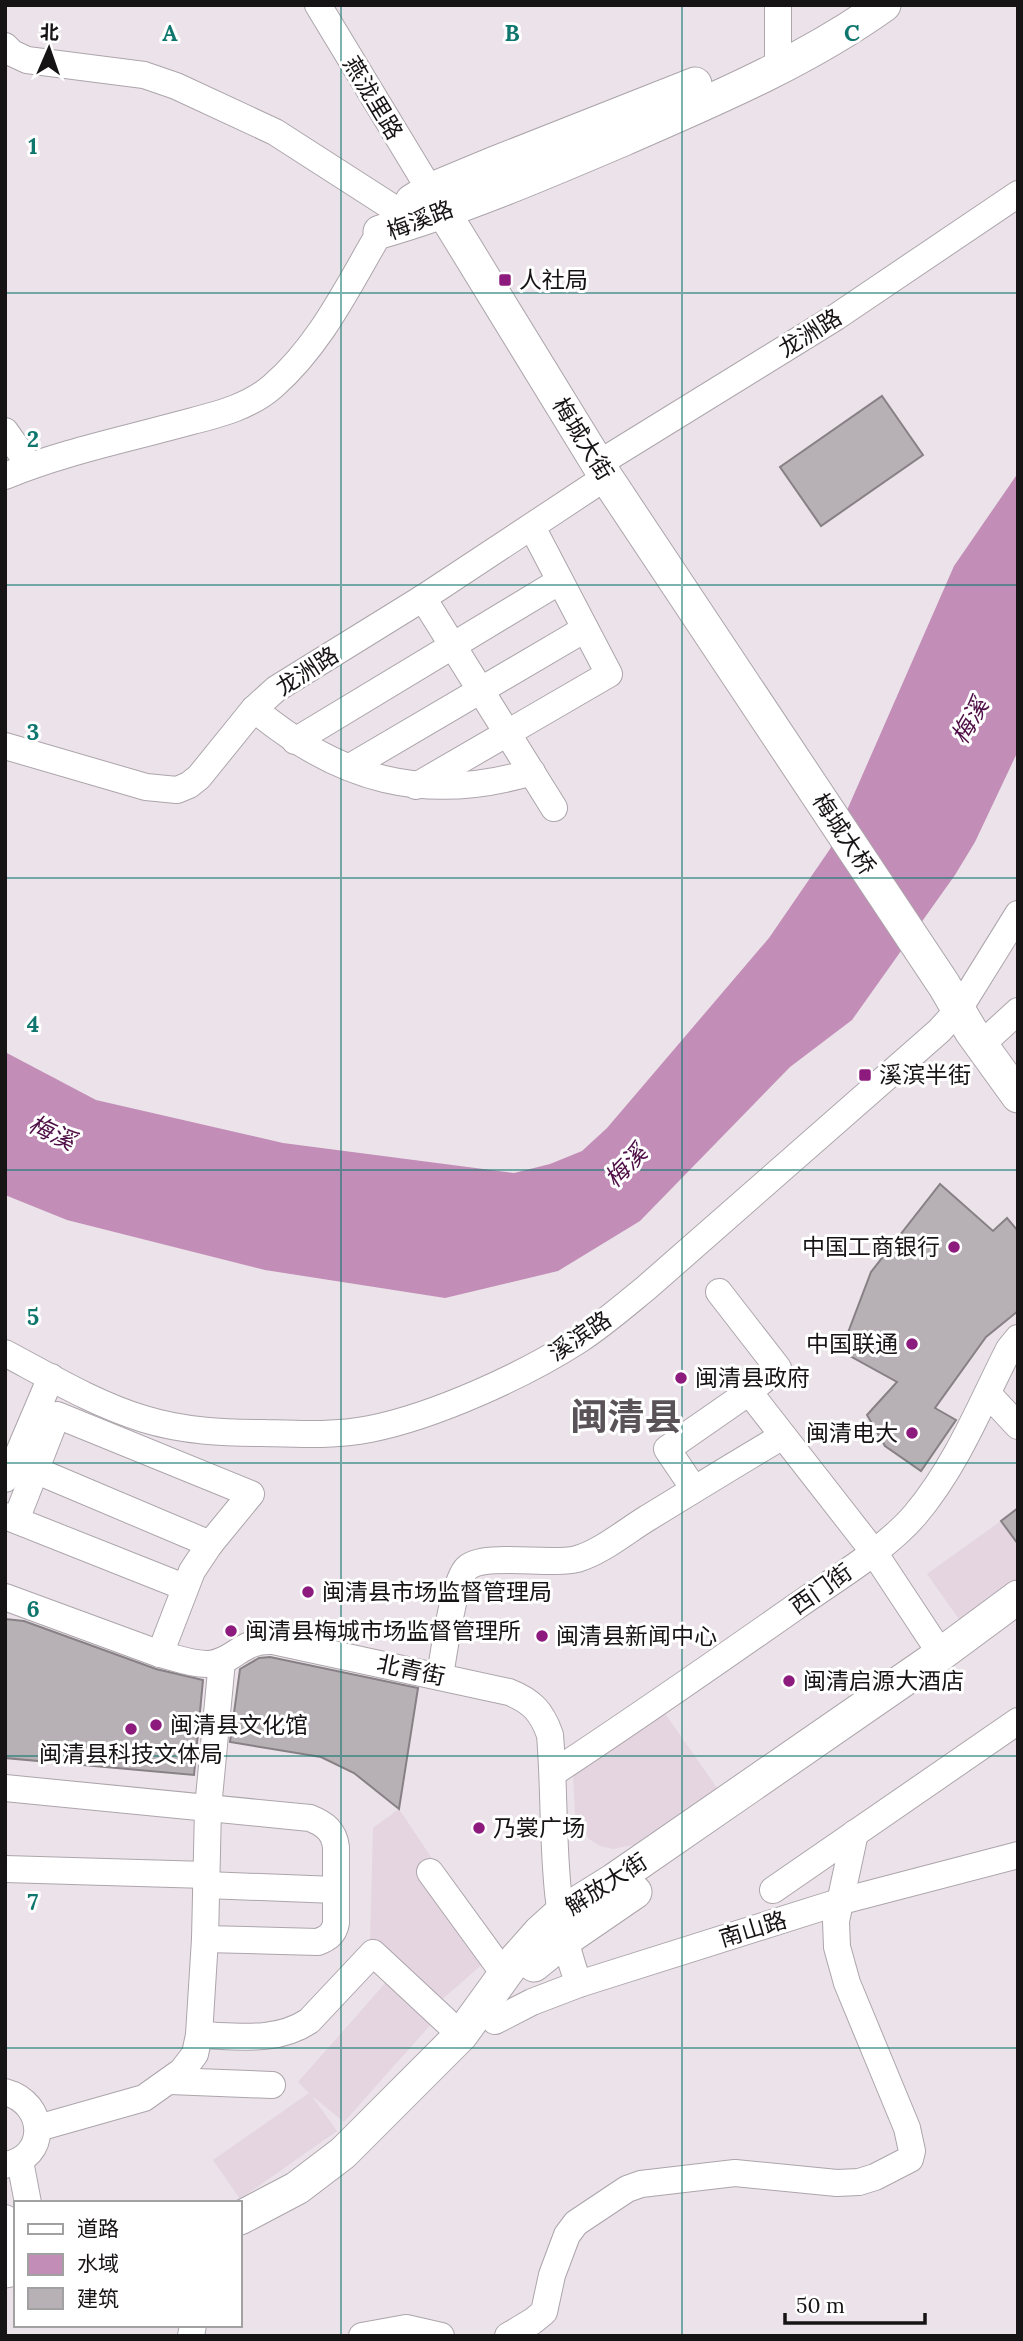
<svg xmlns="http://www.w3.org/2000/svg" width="1023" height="2341" viewBox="0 0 1023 2341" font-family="Lora,'Noto Sans SC',serif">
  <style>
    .built { fill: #e4d5e0 }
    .water { fill: #c28db7 }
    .building { fill: #b7b0b5; stroke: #878085; stroke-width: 2 }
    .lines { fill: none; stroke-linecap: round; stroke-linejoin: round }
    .minor-casing { stroke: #aca5ab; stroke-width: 28 }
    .major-casing { stroke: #aca5ab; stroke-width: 35 }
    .minor { stroke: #fff; stroke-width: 26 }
    .major { stroke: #fff; stroke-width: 33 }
    .grid { fill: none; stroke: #0f766e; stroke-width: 2; stroke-opacity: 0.55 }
    .poi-dot { fill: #8c1b7d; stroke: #fff; stroke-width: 2.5 }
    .labels { text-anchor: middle; stroke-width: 6; stroke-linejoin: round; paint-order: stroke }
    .street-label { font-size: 23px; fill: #171416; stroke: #fff }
    .poi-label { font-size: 23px; fill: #171416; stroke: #fff; text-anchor: start }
    .water-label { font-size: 24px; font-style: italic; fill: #501047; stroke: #fff }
    .town-label { font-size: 37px; font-weight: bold; fill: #595358; stroke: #fff }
    .grid-label { font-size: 23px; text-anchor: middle; font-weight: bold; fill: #0f766e; stroke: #fff; stroke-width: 6; stroke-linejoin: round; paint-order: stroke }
  </style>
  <rect width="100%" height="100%" fill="#ebe3e9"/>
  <g class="built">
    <polygon points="1001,1521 1018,1544 1018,1581 961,1622 927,1574"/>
    <polygon points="664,1712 717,1788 633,1845 613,1849 600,1846 589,1839 579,1825 575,1813 573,1773"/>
    <polygon points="399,1809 495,1953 438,2003 370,1943 373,1828"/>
    <polygon points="388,1980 434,2021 344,2122 312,2096 337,2131 240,2199 213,2160 309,2093 298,2082"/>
  </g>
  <polygon class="water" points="1018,473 1018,751 975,842 955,875 852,1020 790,1067 640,1221 558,1271 445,1298 265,1270 67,1220 5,1195 5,1052 96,1100 283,1143 514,1173 550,1164 582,1151 607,1128 769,938 830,849 954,566"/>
  <g class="building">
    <polygon points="882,396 923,455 821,526 780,467"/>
    <polygon points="940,1184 993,1231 1007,1218 1018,1231 1018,1311 986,1337 935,1408 956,1420 921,1471 885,1446 867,1415 897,1382 841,1351 871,1272"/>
    <polygon points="1018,1508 1018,1544 1001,1521"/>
    <polygon points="5,1619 24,1621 156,1669 203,1680 194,1775 5,1758"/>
    <polygon points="270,1657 418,1688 399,1809 354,1773 321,1757 230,1742 240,1669 259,1658"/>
  </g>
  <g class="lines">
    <defs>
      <g id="minor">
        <polyline points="318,5 430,190"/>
        <polyline points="778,5 778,69"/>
        <polyline points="5,46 12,53 27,60 144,75 176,86 275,132 415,222"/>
        <polyline points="5,431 30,466"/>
        <polyline points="598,464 836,317 1018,194"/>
        <path d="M5 476C58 454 114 442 170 427 205 417 245 411 273 386 321 344 348 286 380 232"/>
        <polyline points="423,598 554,808"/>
        <path d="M254 709C339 780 425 804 532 772"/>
        <polyline points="295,741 560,581"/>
        <polyline points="5,746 146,787 177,790 189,785 199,777 254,709 276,689 423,598 606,477"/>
        <polyline points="350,767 585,629"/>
        <polyline points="416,786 609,674 532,527"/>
        <polyline points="981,1045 1018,1011"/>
        <polyline points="719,1292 778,1368 749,1392 873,1551 941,1654"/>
        <path d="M5 1353C50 1377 95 1404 144 1419 183 1431 223 1433 264 1433 299 1434 335 1436 370 1429 435 1416 523 1376 579 1340 602 1325 624 1306 646 1288L939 1031 959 1009 1018 914"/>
        <polyline points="988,1394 1018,1426"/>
        <polyline points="35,1470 210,1544"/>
        <polyline points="5,1479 11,1471 51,1377"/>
        <polyline points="694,1489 667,1449 749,1392"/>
        <polyline points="5,1516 184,1587"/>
        <polyline points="16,1520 57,1415 251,1494 210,1544 192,1571 160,1654"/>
        <path d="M5 1597 160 1654C176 1658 194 1665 210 1664 235 1661 242 1639 273 1641L509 1692C532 1701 542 1712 550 1735 557 1817 548 1906 579 1984"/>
        <path d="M440 1675C444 1654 453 1581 467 1568 484 1552 550 1566 577 1559 601 1552 625 1532 646 1519 692 1491 737 1463 783 1436"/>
        <path d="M553 1773C634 1720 714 1664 794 1608 832 1581 885 1550 915 1515 957 1465 980 1406 1009 1349L1018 1338"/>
        <path d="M5 1788 310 1818C325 1824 334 1831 336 1847V1923C334 1934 328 1938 318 1942L205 1939"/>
        <polyline points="5,1869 206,1875"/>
        <polyline points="430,1872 505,1975"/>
        <polyline points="206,1885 335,1890"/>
        <polyline points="773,1890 1018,1721"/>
        <polyline points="495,2021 532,2002 579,1984 842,1901 1018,1855"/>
        <path d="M199 2035C237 2036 276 2043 309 2021L373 1953 461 2035"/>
        <polyline points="170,2081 272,2085"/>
        <path d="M5 2092C47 2103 49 2158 5 2165"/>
        <polyline points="38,2128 144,2098 182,2071 195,2054 199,2035 205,1939 208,1808 222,1661"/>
        <polyline points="20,2161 28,2203"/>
        <polyline points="5,2218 14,2270"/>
        <polyline points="191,2336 193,2325"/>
        <polyline points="362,2336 406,2328 441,2336"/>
        <polyline points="508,2336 533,2321 544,2312 552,2275 567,2235 576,2223 627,2189 641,2184 735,2173 837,2183 859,2182 875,2177 910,2159 912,2151 907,2128 847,1983 837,1947 836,1921 855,1833"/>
      </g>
      <g id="major">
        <polyline points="430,190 606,477 944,985 971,1031 1018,1096"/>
        <polyline points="412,201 430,190 495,163 695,84"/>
        <path d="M380 232C463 208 544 173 624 139 713 100 804 62 884 5"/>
        <polyline points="534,1965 565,1940 635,1892"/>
        <polyline points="240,2218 297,2188 343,2153 461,2035 516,1959 540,1932 561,1913 614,1880 941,1654 1018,1597"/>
        <polyline points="5,2271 16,2269"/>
      </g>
    </defs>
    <use href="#minor" class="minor-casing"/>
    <use href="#major" class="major-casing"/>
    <use href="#minor" class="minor"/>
    <use href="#major" class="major"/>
  </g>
  <path class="grid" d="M341 5V2336M682 5V2336M5 293H1018M5 585H1018M5 878H1018M5 1170H1018M5 1463H1018M5 1756H1018M5 2048H1018"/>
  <g class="poi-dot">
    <rect x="498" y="273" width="14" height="14" rx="3.5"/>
    <rect x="858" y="1068" width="14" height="14" rx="3.5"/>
    <circle cx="954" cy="1247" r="7"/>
    <circle cx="912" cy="1344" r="7"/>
    <circle cx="681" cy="1378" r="7"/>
    <circle cx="912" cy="1433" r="7"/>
    <circle cx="308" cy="1592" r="7"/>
    <circle cx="231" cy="1631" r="7"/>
    <circle cx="542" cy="1636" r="7"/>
    <circle cx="789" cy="1681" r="7"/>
    <circle cx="156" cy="1725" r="7"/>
    <circle cx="131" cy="1729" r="7"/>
    <circle cx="479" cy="1828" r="7"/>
  </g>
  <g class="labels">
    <g class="street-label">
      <text transform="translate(373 98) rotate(59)" y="8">燕泷里路</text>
      <text transform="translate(420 220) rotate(-21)" y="8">梅溪路</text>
      <text transform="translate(810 333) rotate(-32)" y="8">龙洲路</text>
      <text transform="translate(583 439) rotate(58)" y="8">梅城大街</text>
      <text transform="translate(307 671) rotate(-33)" y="8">龙洲路</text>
      <text transform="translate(844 834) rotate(56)" y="8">梅城大桥</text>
      <text transform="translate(580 1336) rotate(-34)" y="8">溪滨路</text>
      <text transform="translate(821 1589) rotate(-35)" y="8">西门街</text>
      <text transform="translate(411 1670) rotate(12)" y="8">北青街</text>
      <text transform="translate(606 1884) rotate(-33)" y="8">解放大街</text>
      <text transform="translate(753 1929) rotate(-17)" y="8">南山路</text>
    </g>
    <g class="poi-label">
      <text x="519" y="288">人社局</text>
      <text x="879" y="1083">溪滨半街</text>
      <text x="940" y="1255" text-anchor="end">中国工商银行</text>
      <text x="898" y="1352" text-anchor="end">中国联通</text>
      <text x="695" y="1386">闽清县政府</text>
      <text x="898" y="1441" text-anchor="end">闽清电大</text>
      <text x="322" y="1600">闽清县市场监督管理局</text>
      <text x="245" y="1639">闽清县梅城市场监督管理所</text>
      <text x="556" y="1644">闽清县新闻中心</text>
      <text x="803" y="1689">闽清启源大酒店</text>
      <text x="170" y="1733">闽清县文化馆</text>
      <text x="131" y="1762" text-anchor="middle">闽清县科技文体局</text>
      <text x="493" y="1836">乃裳广场</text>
    </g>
    <g class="water-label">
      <text transform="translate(970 721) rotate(-60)" y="8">梅溪</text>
      <text transform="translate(52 1133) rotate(25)" y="8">梅溪</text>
      <text transform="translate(626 1166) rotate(-46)" y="8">梅溪</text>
    </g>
    <g class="town-label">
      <text x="626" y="1430">闽清县</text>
    </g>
  </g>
  <g class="grid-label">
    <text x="170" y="41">A</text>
    <text x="512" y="41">B</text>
    <text x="852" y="41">C</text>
    <text x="33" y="154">1</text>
    <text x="33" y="447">2</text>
    <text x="33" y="740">3</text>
    <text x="33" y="1032">4</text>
    <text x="33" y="1325">5</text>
    <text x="33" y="1617">6</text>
    <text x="33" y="1910">7</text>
  </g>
  <rect width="1023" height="2341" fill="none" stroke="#171416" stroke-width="14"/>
  <rect x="14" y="2201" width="228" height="126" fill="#ffffff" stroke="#a2a1a2" stroke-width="2"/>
  <rect x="28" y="2224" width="35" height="10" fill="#ffffff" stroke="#a2a1a2" stroke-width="2"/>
  <text x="77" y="2236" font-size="21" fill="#171416">道路</text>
  <rect x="28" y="2254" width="35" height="21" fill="#c28db7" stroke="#a2a1a2" stroke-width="2"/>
  <text x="77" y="2271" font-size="21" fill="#171416">水域</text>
  <rect x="28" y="2288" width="35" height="21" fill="#b7b0b5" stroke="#a2a1a2" stroke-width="2"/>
  <text x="77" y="2306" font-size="21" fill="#171416">建筑</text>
  <g transform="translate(49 49) rotate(2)" stroke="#ffffff" stroke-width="5" paint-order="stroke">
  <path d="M0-5L12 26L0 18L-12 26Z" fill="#171416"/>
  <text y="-10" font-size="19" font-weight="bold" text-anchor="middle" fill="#171416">北</text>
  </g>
  <path d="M785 2313v10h140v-10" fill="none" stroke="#171416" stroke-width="3.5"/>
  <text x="796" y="2313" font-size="21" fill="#171416" stroke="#ffffff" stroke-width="5" paint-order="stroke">50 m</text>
</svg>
